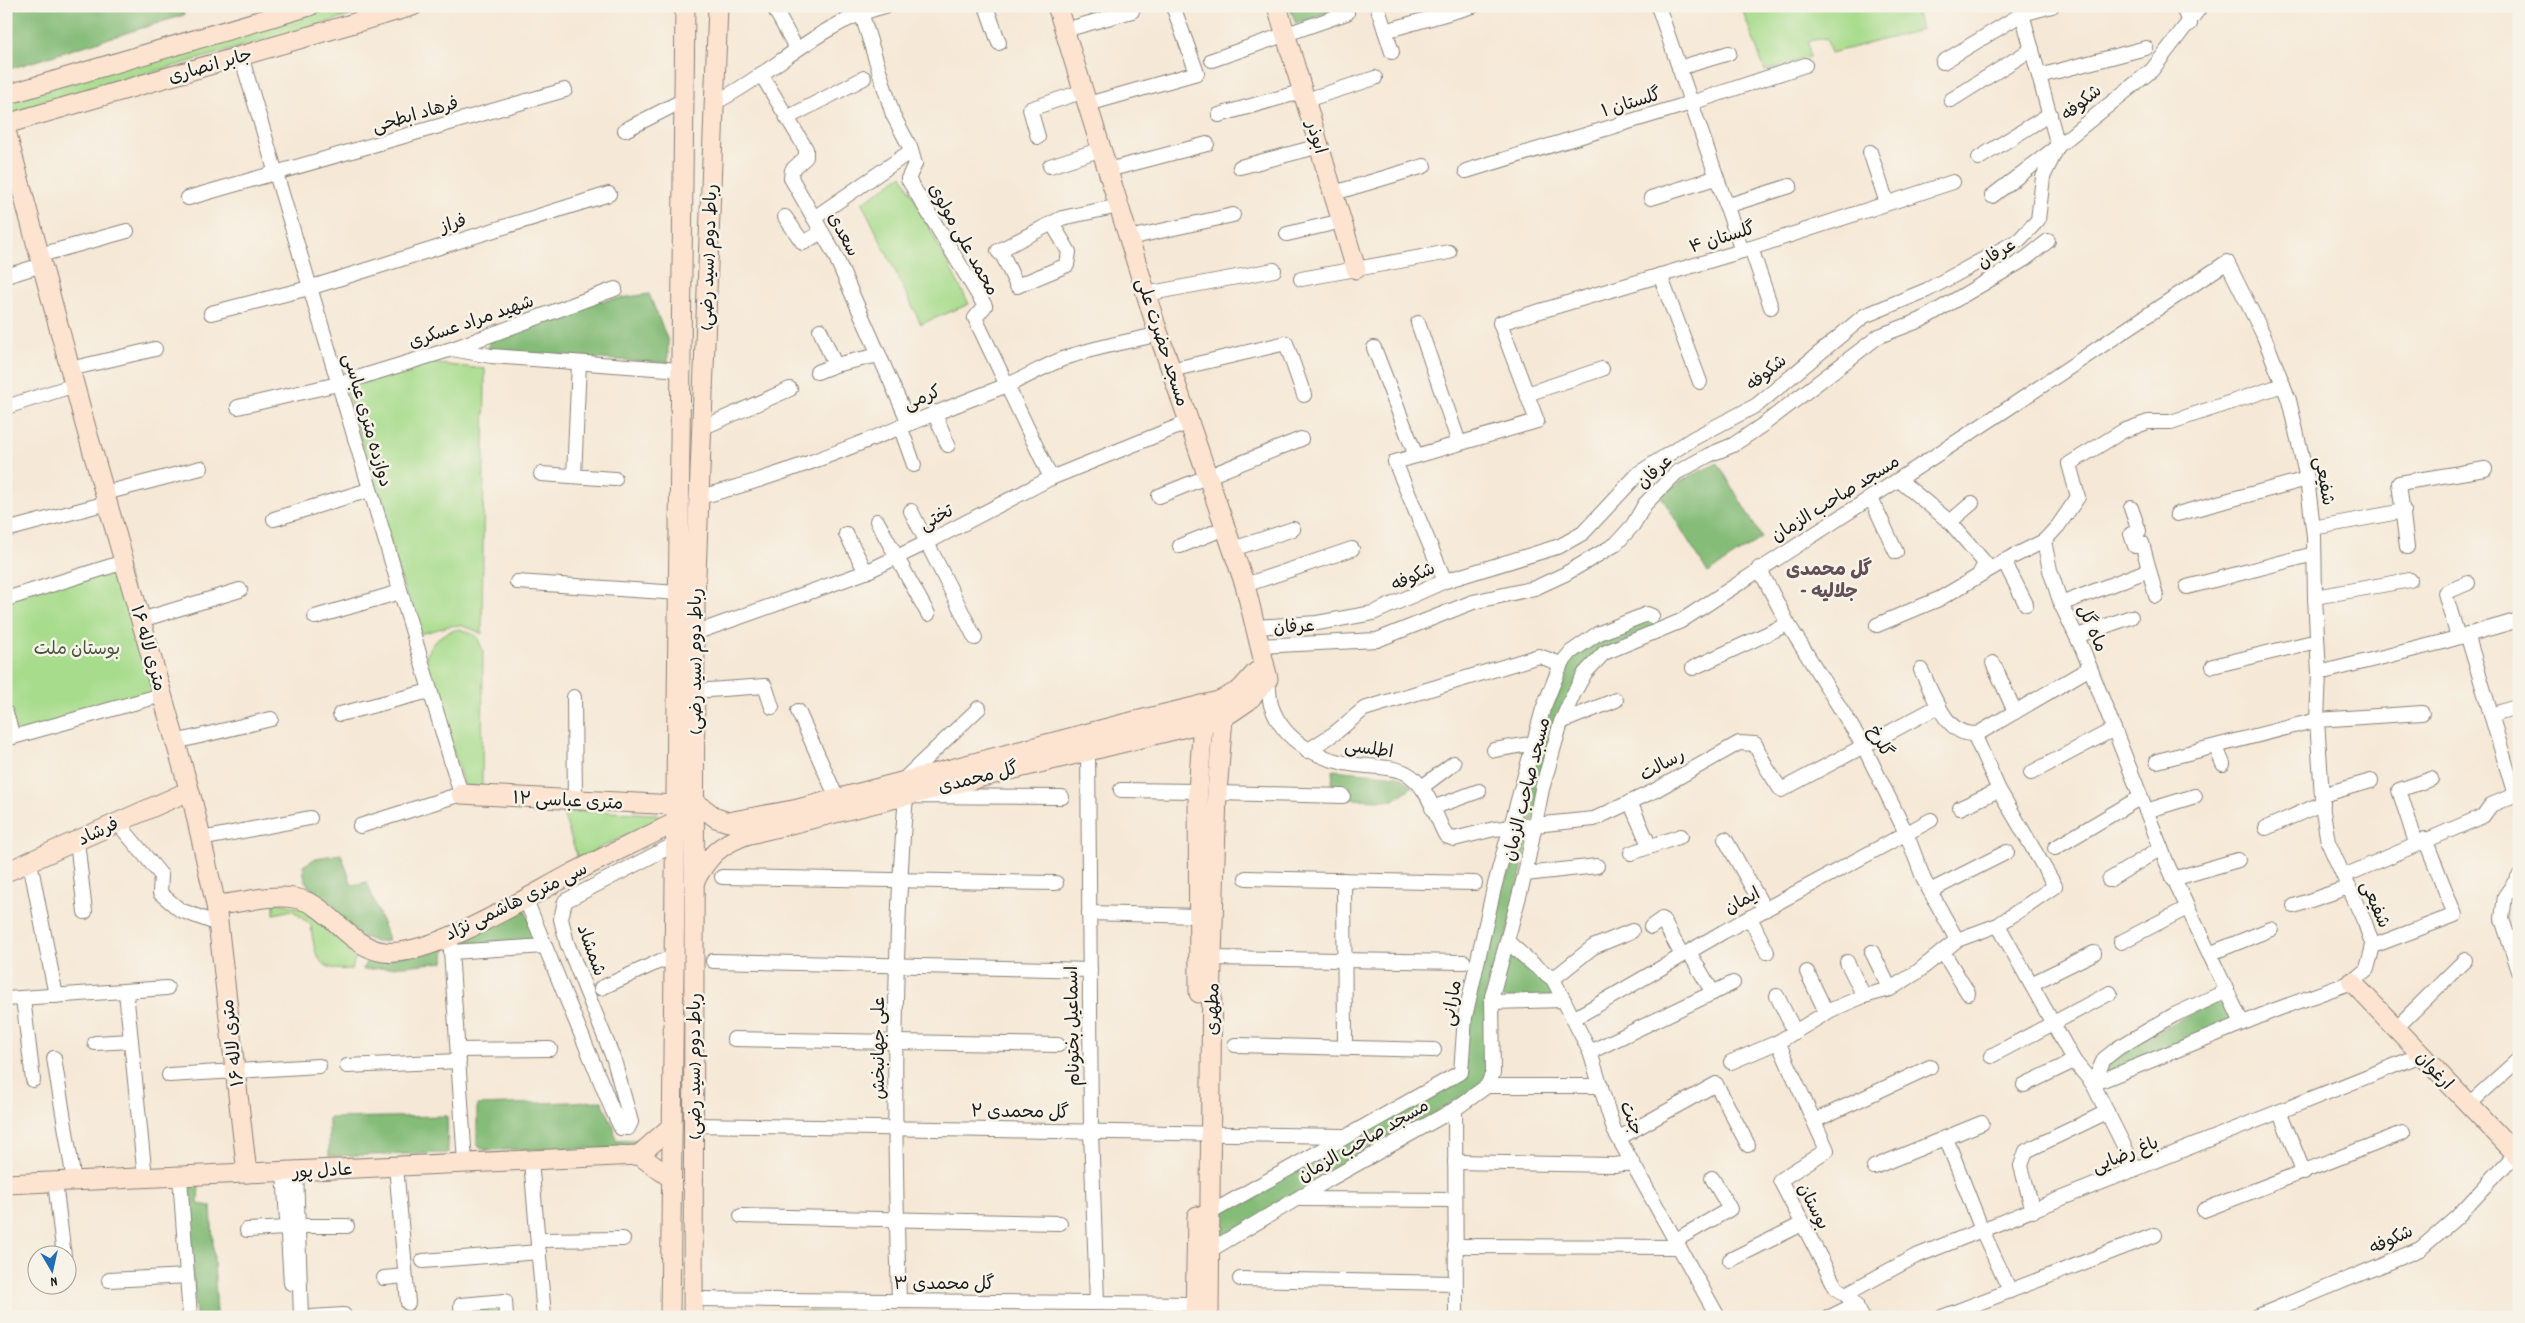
<svg xmlns="http://www.w3.org/2000/svg" width="2525" height="1323" viewBox="0 0 2525 1323" font-family="Dekko,'Playpen Sans Arabic',sans-serif">
  <style>
    .green { fill: #a7dc8c; stroke: #627c54 }
    .forest { fill: #85bc78; stroke: #506c4a }
    .lines { fill: none; stroke-linecap: round; stroke-linejoin: round }
    .street-casing { stroke: #898279; stroke-width: 16 }
    .secondary-casing { stroke: #898279; stroke-width: 21 }
    .street { stroke: #fff; stroke-width: 14 }
    .secondary { stroke: #fde4d1; stroke-width: 19 }
    .labels { text-anchor: middle; stroke-width: 5; stroke-linejoin: round; paint-order: stroke }
    .street-label { font-size: 18px; fill: #1c1c1c; stroke: #f7f3e8 }
    .park-label { font-size: 18px; fill: #46563e; stroke: #f7f3e8 }
    .neighbourhood-label { font-size: 19px; font-weight: bold; fill: #634f57; stroke: #f7f3e8 }
  </style>
  <rect width="100%" height="100%" fill="#f7f3e8"/>
  <filter id="ink" filterUnits="userSpaceOnUse"><feTurbulence type="fractalNoise" baseFrequency=".02" numOctaves="2"/><feDisplacementMap in="SourceGraphic" scale="10" xChannelSelector="R" yChannelSelector="G"/><feConvolveMatrix kernelMatrix="1 2 1 2 8 2 1 2 1" color-interpolation-filters="sRGB"/></filter>
  <filter id="wash" filterUnits="userSpaceOnUse"><feTurbulence type="fractalNoise" baseFrequency=".0096" numOctaves="4" result="noise"/><feDisplacementMap in="SourceGraphic" scale="20" xChannelSelector="R" yChannelSelector="G"/><feGaussianBlur stdDeviation="1.12" result="paint"/><feColorMatrix in="noise" values="0 0 0 0 0 0 0 0 0 0 0 0 0 0 0 0 0 1.4 0 .05"/><feComposite in="paint" operator="in"/></filter>
  <g filter="url(#wash)">
    <rect width="100%" height="100%" fill="#f6e8d6"/>
    <g class="green">
      <polygon points="317,6 384,6 6,114 6,100"/>
      <polygon points="1741,6 1915,6 1921,30 1831,53 1826,38 1808,41 1810,57 1765,71"/>
      <polygon points="902,175 969,304 921,324 862,203"/>
      <path d="M429 363 485 369 482 634C451 617 447 630 417 634L346 388Z"/>
      <polygon points="124,562 162,695 13,737 6,713 6,599"/>
      <path d="M460 629 477 636 483 651 482 787 464 785 425 661C430 642 441 632 460 629Z"/>
      <polygon points="562,810 659,814 659,819 578,859"/>
      <path d="M274 902 306 909 338 940 357 951 352 969C317 973 314 954 311 925L292 910 274 914Z"/>
      <polygon points="705,1310 1051,1317 705,1317"/>
    </g>
    <g class="forest">
      <polygon points="6,6 181,6 184,15 6,70"/>
      <polygon points="1289,6 1336,6 1337,9 1296,24"/>
      <polygon points="649,294 668,341 668,363 487,352 489,342 600,301"/>
      <polygon points="1718,463 1762,538 1708,573 1661,496 1688,477"/>
      <polygon points="1651,619 1656,630 1602,652 1582,674 1532,825 1519,825 1518,807 1563,664 1586,642"/>
      <polygon points="1333,770 1398,776 1413,786 1394,800 1331,799"/>
      <polygon points="1531,829 1503,952 1490,1072 1483,1084 1214,1245 1213,1214 1458,1077 1467,1018 1512,830"/>
      <polygon points="341,854 352,885 367,882 389,941 376,942 359,935 320,902 305,881 303,866 316,858"/>
      <polygon points="523,905 538,943 463,945 463,934"/>
      <polygon points="445,941 444,962 363,970 369,953"/>
      <polygon points="1509,946 1534,968 1561,998 1495,998"/>
      <polygon points="2224,998 2233,1021 2102,1075 2113,1058 2144,1037"/>
      <polygon points="602,1101 614,1128 616,1141 644,1139 636,1148 486,1150 477,1146 477,1105"/>
      <polygon points="447,1116 448,1153 329,1156 329,1118"/>
      <polygon points="185,1182 199,1184 198,1204 211,1206 217,1315 215,1317 196,1317"/>
      <polygon points="501,1307 502,1317 467,1317 466,1309"/>
    </g>
  </g>
  <g filter="url(#ink)">
    <g class="lines">
      <defs>
        <g id="street">
          <polyline points="773,6 796,48"/>
          <polyline points="986,6 999,43"/>
          <polyline points="1377,6 1392,52"/>
          <polyline points="1658,6 1742,251"/>
          <polyline points="2182,6 2190,24"/>
          <polyline points="861,12 893,115 910,147 915,164 908,179 985,306 975,318 1051,478"/>
          <polyline points="1065,30 1132,11"/>
          <polyline points="1385,31 1473,6"/>
          <polyline points="241,56 461,794 360,826"/>
          <polyline points="1212,60 1347,13 1344,6"/>
          <polyline points="1943,62 2022,14 2052,6"/>
          <polyline points="1679,68 1729,53"/>
          <polyline points="761,74 806,149 806,157 792,170 791,178 834,253 909,423"/>
          <polyline points="2039,76 2146,48"/>
          <polyline points="1306,100 1375,78"/>
          <polyline points="1951,100 2032,49"/>
          <path d="M714 103C773 74 819 22 885 6"/>
          <polyline points="1088,104 1197,73 1173,6"/>
          <polyline points="1219,115 1304,91"/>
          <polyline points="787,118 864,78"/>
          <polyline points="625,130 684,100"/>
          <polyline points="1038,137 1030,109 1084,91"/>
          <polyline points="1870,152 1887,203"/>
          <polyline points="1979,158 2050,114"/>
          <polyline points="1050,166 1102,149"/>
          <polyline points="1240,167 1320,146"/>
          <polyline points="1108,170 1207,144"/>
          <polyline points="1466,171 1691,103 1805,65"/>
          <polyline points="1334,193 1424,166"/>
          <polyline points="1992,196 2058,146 2020,6"/>
          <polyline points="188,198 565,90"/>
          <polyline points="1651,198 1715,178"/>
          <polyline points="1726,206 1790,186"/>
          <polyline points="785,217 803,243 822,232"/>
          <polyline points="814,218 911,151"/>
          <polyline points="1052,223 1069,252 1067,265 1017,286 1003,256 998,251 1062,218 1119,206"/>
          <polyline points="1287,234 1342,221"/>
          <polyline points="1129,238 1233,215"/>
          <polyline points="1751,248 1771,307"/>
          <polyline points="40,255 127,231"/>
          <polyline points="1660,275 1700,382"/>
          <polyline points="6,276 42,265"/>
          <polyline points="1301,279 1449,252"/>
          <polyline points="1146,294 1274,270"/>
          <polyline points="211,313 309,288 609,194"/>
          <polyline points="1418,323 1459,443"/>
          <polyline points="820,330 835,365"/>
          <polyline points="1374,348 1416,456"/>
          <polyline points="452,349 491,356 681,370"/>
          <polyline points="70,369 155,349"/>
          <polyline points="1171,370 1286,343 1304,395"/>
          <polyline points="817,372 835,365 879,355"/>
          <polyline points="1527,394 1602,369"/>
          <polyline points="6,407 75,385"/>
          <polyline points="238,407 338,384 452,349 615,289"/>
          <polyline points="934,412 948,445"/>
          <polyline points="900,426 914,465"/>
          <polyline points="702,428 790,389"/>
          <polyline points="541,474 615,479"/>
          <polyline points="574,476 579,363"/>
          <polyline points="1899,480 1950,522 1985,563 1979,575"/>
          <polyline points="105,493 201,468"/>
          <polyline points="1159,496 1301,439"/>
          <path d="M699 497C804 471 904 424 1005 386 1028 377 1050 362 1074 355 1102 346 1131 341 1159 334"/>
          <polyline points="1871,498 1896,552"/>
          <polyline points="2131,508 2139,531 2131,534 2135,546 2142,543 2156,596"/>
          <polyline points="911,511 975,638"/>
          <polyline points="2177,514 2307,479"/>
          <polyline points="274,519 369,490"/>
          <polyline points="877,521 928,614"/>
          <polyline points="1950,522 1972,503"/>
          <polyline points="2313,528 2404,511"/>
          <polyline points="6,530 107,503"/>
          <polyline points="846,534 866,572"/>
          <polyline points="1180,546 1225,528"/>
          <polyline points="2407,547 2399,483 2485,469"/>
          <polyline points="1233,549 1293,529"/>
          <polyline points="2004,561 2026,604"/>
          <polyline points="1759,568 1788,624 1863,745 1907,835 1924,880 1957,940"/>
          <polyline points="1445,581 1395,462 1537,421 1500,323 1742,251 1953,182"/>
          <polyline points="517,582 678,593"/>
          <polyline points="1245,585 1352,549"/>
          <polyline points="2187,587 2314,554"/>
          <polyline points="2315,597 2410,580"/>
          <polyline points="6,599 124,562"/>
          <polyline points="2061,604 2149,570"/>
          <polyline points="315,617 400,592"/>
          <polyline points="141,620 240,590"/>
          <polyline points="1877,625 1939,599 2004,561 2044,541"/>
          <polyline points="1255,627 1317,623 1373,613 1445,581 1560,546 1583,533 1639,473 1694,438 1757,405 1864,316 1927,290 2019,240 2038,220 2043,177 2058,146 2152,70 2201,6"/>
          <polyline points="695,633 866,572 928,542 1051,478 1189,422"/>
          <polyline points="2467,634 2515,795"/>
          <polyline points="2077,636 2131,617"/>
          <polyline points="2458,637 2445,593 2468,583"/>
          <polyline points="1259,646 1377,640 1473,602 1535,588 1565,574 1616,544 1633,525 1645,504 1676,473 1709,455 1733,445 1764,424 1879,336 1921,320 2025,259 2048,241"/>
          <polyline points="1993,663 2015,712"/>
          <polyline points="2213,666 2317,641"/>
          <polyline points="1693,668 1788,624"/>
          <path d="M1921 670C1933 693 1947 741 1979 733L2090 668"/>
          <polyline points="2319,673 2439,643 2519,620"/>
          <path d="M1268 679C1269 687 1269 697 1271 705 1283 742 1321 761 1357 765 1373 767 1391 766 1406 773 1428 785 1435 816 1446 836L1454 839 1494 829 1594 819 1654 791 1739 743 1755 744 1766 767 1781 790 1939 706"/>
          <polyline points="695,691 765,686 772,707"/>
          <polyline points="574,697 575,800"/>
          <polyline points="798,711 837,798"/>
          <polyline points="6,713 13,737 162,695"/>
          <polyline points="340,714 430,691"/>
          <polyline points="2491,715 2519,706"/>
          <polyline points="1561,722 1616,700"/>
          <polyline points="175,742 271,719"/>
          <polyline points="2216,747 2223,764"/>
          <polyline points="1088,749 1091,1131 1097,1303"/>
          <polyline points="1494,750 1535,743"/>
          <polyline points="1307,751 1335,733 1364,709 1539,656 1561,664"/>
          <polyline points="2157,761 2317,720 2422,713"/>
          <polyline points="2031,773 2114,729"/>
          <polyline points="903,780 979,708"/>
          <polyline points="1422,787 1454,763"/>
          <polyline points="1121,790 1198,791"/>
          <polyline points="1217,793 1343,796"/>
          <polyline points="2322,795 2371,781"/>
          <polyline points="1630,802 1649,845"/>
          <polyline points="1432,808 1479,791"/>
          <polyline points="1960,808 1999,790"/>
          <polyline points="2146,811 2195,796"/>
          <polyline points="117,822 161,875 160,893 180,910 218,924"/>
          <polyline points="2266,828 2323,803"/>
          <polyline points="201,839 310,818"/>
          <polyline points="1725,839 1765,910"/>
          <polyline points="77,841 85,912"/>
          <polyline points="2416,843 2399,790 2431,779"/>
          <polyline points="2055,848 2141,797"/>
          <polyline points="1631,853 1681,836"/>
          <polyline points="30,862 56,996"/>
          <polyline points="1525,874 1597,866"/>
          <polyline points="2344,876 2483,816 2491,805 2519,793"/>
          <polyline points="2519,876 2505,896 2502,919 2519,971"/>
          <polyline points="722,877 1056,883"/>
          <polyline points="1246,878 1475,883"/>
          <polyline points="2173,879 2238,860"/>
          <polyline points="1344,880 1345,1046"/>
          <polyline points="2109,880 2161,848"/>
          <polyline points="1930,891 2007,852"/>
          <polyline points="526,900 612,1109 621,1128 628,1128 631,1122 614,1060 567,943 561,919 565,901 675,844"/>
          <polyline points="2294,906 2349,887"/>
          <polyline points="1089,913 1199,916"/>
          <polyline points="1750,918 1767,952"/>
          <polyline points="1998,925 2074,1061 2093,1084 2136,1170"/>
          <polyline points="1651,927 1662,919 1682,955"/>
          <polyline points="450,935 465,1163"/>
          <polyline points="1508,942 1534,965 1553,979 1590,1052 1614,1130 1718,1317"/>
          <polyline points="2121,942 2187,908"/>
          <polyline points="2373,946 2455,915 2425,839"/>
          <polyline points="451,952 545,946"/>
          <polyline points="1689,952 1713,993"/>
          <polyline points="1872,952 1890,989"/>
          <polyline points="1943,952 1968,993"/>
          <polyline points="2209,954 2271,929"/>
          <polyline points="1212,958 1464,962"/>
          <polyline points="713,961 1090,970"/>
          <polyline points="1847,962 1864,996"/>
          <polyline points="1807,972 1826,1012"/>
          <polyline points="1553,979 1593,947 1632,931"/>
          <polyline points="2031,984 2094,953"/>
          <polyline points="601,988 658,962 674,957"/>
          <polyline points="126,992 145,1178"/>
          <polyline points="1777,996 1795,1032"/>
          <polyline points="23,998 33,1080"/>
          <polyline points="6,999 167,988"/>
          <polyline points="1492,1002 1564,1000"/>
          <polyline points="1573,1019 1723,932 1931,820"/>
          <polyline points="2242,1023 2168,866 2083,650 2061,604 2050,570 2044,541 2058,526 2078,497 2069,464 2123,431 2148,422 2171,422 2283,385"/>
          <polyline points="2396,1028 2465,960"/>
          <polyline points="734,1039 1058,1045"/>
          <path d="M1778 1042 1827 1150 1780 1180 1836 1288C1849 1295 1856 1304 1862 1317"/>
          <polyline points="95,1043 131,1041"/>
          <polyline points="1235,1045 1434,1050"/>
          <polyline points="458,1050 550,1049"/>
          <polyline points="1590,1052 1733,983"/>
          <polyline points="1991,1056 2110,993"/>
          <polyline points="54,1058 74,1181"/>
          <polyline points="1731,1062 1778,1042 1831,1010 1864,996 1890,989 1916,973 1957,940 1998,925 2055,886 1999,790 1974,734"/>
          <polyline points="347,1066 459,1061"/>
          <polyline points="169,1075 319,1066"/>
          <polyline points="2093,1084 2104,1059 2118,1048 2174,1015 2227,991"/>
          <polyline points="2024,1085 2074,1061"/>
          <polyline points="1487,1086 1601,1086"/>
          <polyline points="2468,1105 2519,1059"/>
          <polyline points="1455,1109 1456,1317"/>
          <polyline points="2280,1113 2304,1173"/>
          <polyline points="1814,1121 1930,1067"/>
          <polyline points="694,1125 1345,1136"/>
          <polyline points="1619,1138 1716,1084 1748,1145"/>
          <polyline points="1946,1138 1982,1230 2010,1291"/>
          <polyline points="531,1160 544,1317"/>
          <polyline points="1455,1162 1614,1165 1632,1163"/>
          <polyline points="396,1166 408,1303"/>
          <polyline points="1874,1167 1982,1123"/>
          <polyline points="296,1171 301,1317"/>
          <polyline points="284,1172 291,1283"/>
          <polyline points="180,1177 190,1317"/>
          <polyline points="55,1182 64,1256"/>
          <polyline points="1299,1199 1455,1200"/>
          <polyline points="2204,1210 2403,1133"/>
          <polyline points="2033,1211 2021,1166 2026,1151 2107,1112"/>
          <polyline points="1210,1213 1461,1072 1465,1017 1494,888 1543,709 1561,664 1571,652 1597,634 1647,614 1652,616"/>
          <polyline points="741,1216 1060,1223"/>
          <polyline points="298,1226 347,1226"/>
          <polyline points="247,1230 287,1228"/>
          <polyline points="538,1240 623,1239"/>
          <polyline points="1674,1241 1730,1209 1712,1178"/>
          <polyline points="1455,1246 1678,1247"/>
          <polyline points="1209,1251 1330,1179 1455,1109 1487,1086 1493,1073 1492,996 1525,874 1542,789 1561,722 1574,693 1585,673 1604,653 1681,621 2007,409 2227,262 2263,334 2289,400 2307,479 2314,536 2315,597 2319,673 2317,720 2323,812 2328,842 2365,923 2373,946 2367,969 2352,982 2275,1010 2093,1084"/>
          <polyline points="1730,1260 1802,1224"/>
          <polyline points="423,1261 539,1252"/>
          <polyline points="384,1278 405,1276"/>
          <polyline points="1240,1279 1455,1283"/>
          <polyline points="109,1280 187,1276"/>
          <polyline points="1846,1294 1914,1257 2421,1055"/>
          <polyline points="693,1299 1195,1304"/>
          <path d="M899 1301C894 1133 892 964 906 796L1062 797"/>
          <polyline points="311,1317 344,1315"/>
          <polyline points="462,1317 461,1305 505,1301 506,1317"/>
          <polyline points="1830,1317 1856,1304"/>
          <polyline points="1942,1317 2155,1235"/>
          <polyline points="2256,1317 2420,1249 2457,1217 2519,1150"/>
        </g>
        <g id="secondary">
          <polyline points="1277,6 1356,269"/>
          <polyline points="6,95 310,6"/>
          <polyline points="6,124 413,6"/>
          <polyline points="6,131 86,428 193,803 216,905 247,1173"/>
          <polyline points="461,794 676,805"/>
          <polyline points="694,801 716,818 728,822 798,809 1123,724 1219,701 1240,690 1256,672"/>
          <polyline points="6,872 189,791"/>
          <path d="M694 882C708 857 718 845 746 835L1223 718 1248 701 1268 679 1245 585 1156 326 1057 6"/>
          <path d="M216 905C241 903 269 894 294 898 330 903 347 947 384 952 430 958 529 896 571 874 605 856 641 840 676 822"/>
          <polyline points="2352,982 2519,1157"/>
          <polyline points="1199,993 1198,791 1203,722 1200,705"/>
          <polyline points="639,1155 672,1126"/>
          <polyline points="639,1155 671,1178"/>
          <polyline points="6,1184 639,1155"/>
          <polyline points="670,1317 685,6"/>
          <polyline points="693,1317 695,601 718,6"/>
          <polyline points="1195,1317 1197,1216"/>
          <polyline points="1209,1317 1212,958 1217,793 1223,718 1219,701"/>
        </g>
      </defs>
      <use href="#street" class="street-casing"/>
      <use href="#secondary" class="secondary-casing"/>
      <use href="#street" class="street"/>
      <use href="#secondary" class="secondary"/>
    </g>
  </g>
  <g class="labels">
    <g class="street-label">
      <text transform="translate(210 65) rotate(-16)" y="6">جابر انصاری</text>
      <text transform="translate(1631 102) rotate(-17)" y="6">گلستان ۱</text>
      <text transform="translate(2081 102) rotate(-39)" y="6">شکوفه</text>
      <text transform="translate(415 114) rotate(-16)" y="6">فرهاد ابطحی</text>
      <text transform="translate(1317 137) rotate(73)" y="6">ابوذر</text>
      <text transform="translate(453 223) rotate(-17)" y="6">فراز</text>
      <text transform="translate(844 234) rotate(62)" y="6">سعدی</text>
      <text transform="translate(1722 237) rotate(-17)" y="6">گلستان ۴</text>
      <text transform="translate(964 239) rotate(61)" y="6">محمد علی مولوی</text>
      <text transform="translate(1996 253) rotate(-31)" y="6">عرفان</text>
      <text transform="translate(708 257) rotate(-88)" y="6">رباط دوم (سید رضی)</text>
      <text transform="translate(471 321) rotate(-19)" y="6">شهید مراد عسکری</text>
      <text transform="translate(1163 342) rotate(72)" y="6">مسجد حضرت علی</text>
      <text transform="translate(1766 372) rotate(-39)" y="6">شکوفه</text>
      <text transform="translate(922 397) rotate(-22)" y="6">کرمی</text>
      <text transform="translate(368 420) rotate(74)" y="6">دوازده متری عباسی</text>
      <text transform="translate(1654 471) rotate(-42)" y="6">عرفان</text>
      <text transform="translate(2325 481) rotate(80)" y="6">شفیعی</text>
      <text transform="translate(1835 498) rotate(-32)" y="6">مسجد صاحب الزمان</text>
      <text transform="translate(936 517) rotate(-28)" y="6">تختی</text>
      <text transform="translate(1413 576) rotate(-24)" y="6">شکوفه</text>
      <text transform="translate(1294 626) rotate(-3)" y="6">عرفان</text>
      <text transform="translate(2093 628) rotate(66)" y="6">ماه گل</text>
      <text transform="translate(149 648) rotate(74)" y="6">۱۶ متری لاله</text>
      <text transform="translate(695 661) rotate(-90)" y="6">رباط دوم (سید رضی)</text>
      <text transform="translate(1881 741) rotate(62)" y="6">گلرخ</text>
      <text transform="translate(1369 748) rotate(8)" y="6">اطلسی</text>
      <text transform="translate(1662 764) rotate(-29)" y="6">رسالت</text>
      <text transform="translate(978 777) rotate(-14)" y="6">گل محمدی</text>
      <text transform="translate(1526 789) rotate(-76)" y="6">مسجد صاحب الزمان</text>
      <text transform="translate(568 800) rotate(3)" y="6">۱۲ متری عباسی</text>
      <text transform="translate(98 831) rotate(-25)" y="6">فرشاد</text>
      <text transform="translate(1742 900) rotate(-28)" y="6">ایمان</text>
      <text transform="translate(516 901) rotate(-26)" y="6">سی متری هاشمی نژاد</text>
      <text transform="translate(2376 904) rotate(67)" y="6">شفیعی</text>
      <text transform="translate(592 950) rotate(70)" y="6">شمشاد</text>
      <text transform="translate(1451 1003) rotate(-80)" y="6">مارانی</text>
      <text transform="translate(1212 1009) rotate(-89)" y="6">مطهری</text>
      <text transform="translate(1072 1026) rotate(-91)" y="6">اسماعیل بختونام</text>
      <text transform="translate(232 1043) rotate(-97)" y="6">۱۶ متری لاله</text>
      <text transform="translate(878 1048) rotate(-90)" y="6">علی جهانبخش</text>
      <text transform="translate(694 1066) rotate(-90)" y="6">رباط دوم (سید رضی)</text>
      <text transform="translate(2435 1070) rotate(47)" y="6">ارغوان</text>
      <text transform="translate(1020 1111) rotate(1)" y="6">گل محمدی ۲</text>
      <text transform="translate(1632 1118) rotate(68)" y="6">جنت</text>
      <text transform="translate(1363 1140) rotate(-30)" y="6">مسجد صاحب الزمان</text>
      <text transform="translate(2125 1154) rotate(-22)" y="6">باغ رضایی</text>
      <text transform="translate(323 1170) rotate(-3)" y="6">عادل پور</text>
      <text transform="translate(1814 1206) rotate(63)" y="6">بوستان</text>
      <text transform="translate(2391 1239) rotate(-25)" y="6">شکوفه</text>
      <text x="944" y="1289">گل محمدی ۳</text>
    </g>
    <g class="park-label">
      <text x="77" y="654">بوستان ملت</text>
    </g>
    <g class="neighbourhood-label">
      <text x="1829" y="575">گل محمدی<tspan x="1829" dy="22">- جلالیه</tspan></text>
    </g>
  </g>
  <rect width="2525" height="1323" fill="none" stroke="#f7f3e8" stroke-width="25"/>
  <g transform="translate(52 1270) rotate(171)"><circle r="24" fill="#f7f3e8" stroke="#9f9d96"/>
  <path d="M0-4L9 19L0 12L-9 19Z" fill="#1f6fb2"/>
  <text y="-8" font-size="14" font-weight="bold" text-anchor="middle" fill="#1c1c1c">N</text>
  </g>
</svg>
